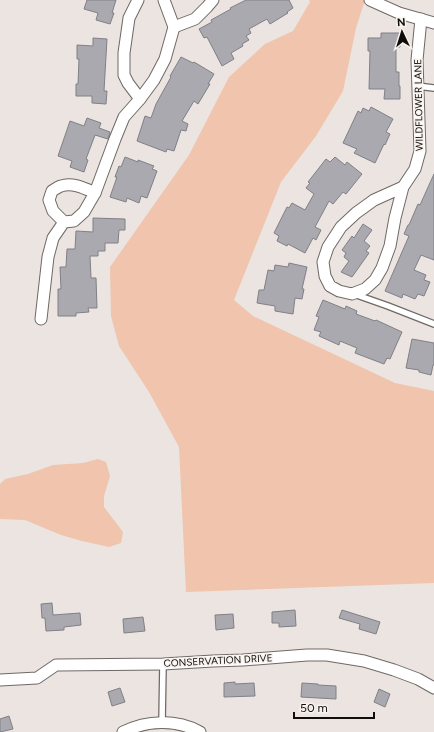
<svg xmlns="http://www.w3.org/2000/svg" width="434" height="732" viewBox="0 0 434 732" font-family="Figtree,sans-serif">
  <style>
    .green { fill: #f0c4ad }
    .building { fill: #a9a9af; stroke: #808086 }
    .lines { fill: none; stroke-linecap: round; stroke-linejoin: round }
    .lane-casing { stroke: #6f6966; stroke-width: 8 }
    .street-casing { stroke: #6f6966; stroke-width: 13 }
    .lane { stroke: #fff; stroke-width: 5.5 }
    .street { stroke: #fff; stroke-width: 11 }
    .labels { text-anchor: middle; stroke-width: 3; stroke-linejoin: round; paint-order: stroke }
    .street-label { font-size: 10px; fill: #0f0d0c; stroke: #f8f2ee }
  </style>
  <rect width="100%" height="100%" fill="#ebe4e1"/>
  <g class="green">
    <polygon points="309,0 365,0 356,28 343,91 316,136 281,182 234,300 253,316 395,383 434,391 434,583 186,592 179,447 149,392 119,346 111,316 110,267 189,155 229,77 265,44 293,31 310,2"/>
    <polygon points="98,459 106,462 110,476 104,496 104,507 123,532 121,543 109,547 82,541 61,535 25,520 0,519 0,484 5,479 28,474 53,465 83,463"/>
  </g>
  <g class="building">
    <polygon points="87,0 116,0 112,13 114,13 110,24 96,20 98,13 84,9"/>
    <polygon points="246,0 289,0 293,8 287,12 288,13 270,24 267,19 249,29 251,33 246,36 249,40 242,44 243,46 231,53 234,59 222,66 207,37 204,38 199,29 212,22 211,20 231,9 230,8"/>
    <polygon points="381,33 400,33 400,47 396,47 396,72 399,72 399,86 400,86 400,99 384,99 385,89 369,89 370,51 368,51 368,38 381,38"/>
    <polygon points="93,38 107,39 104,91 107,91 106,104 92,103 92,96 76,96 76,84 78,84 79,59 77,59 77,45 93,46"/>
    <polygon points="181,57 193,63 194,62 214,74 208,84 210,84 198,104 194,101 182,121 188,124 186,131 181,130 174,151 167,149 166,152 137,141 145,116 151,118 156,104 171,77 170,76"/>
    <polygon points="371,107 393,119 386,132 390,134 385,145 384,144 375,163 354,153 357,149 343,143 358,111 361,113 363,108 369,111"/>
    <polygon points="87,118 101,123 99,128 110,132 108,139 95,135 86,159 88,160 84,172 70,167 72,161 58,156 70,121 84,126"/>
    <polygon points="125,157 138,162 138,160 154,166 152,169 157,171 147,198 141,196 139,203 127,198 126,202 110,197 117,177 115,177 119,166 121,167"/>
    <polygon points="335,157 345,165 347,162 362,174 346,194 343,192 333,204 329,201 315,227 321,230 316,240 313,238 305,253 288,244 287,246 277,241 279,236 274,233 287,207 289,208 292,203 305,210 314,194 306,188 310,183 308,182 326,159 330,162"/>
    <polygon points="434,174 434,260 421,255 414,270 426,275 424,280 430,282 424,296 418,294 415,299 403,294 402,298 385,291 409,236 404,234 408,225 409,225 418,204 420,205"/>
    <polygon points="93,218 125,219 125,230 119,230 118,243 105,243 105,251 98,251 98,256 90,256 91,278 96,278 97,308 88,308 89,312 76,313 76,316 58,316 58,289 61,289 60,267 66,267 67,249 75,249 76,231 93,232"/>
    <polygon points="363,224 372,230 364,241 370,246 366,251 369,253 352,277 341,272 349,261 344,257 346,253 342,250 352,236 354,238"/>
    <polygon points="289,263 307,267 302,289 304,289 302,299 295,298 293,314 275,311 275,306 257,303 259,290 264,290 268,270 274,271 275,265 288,267"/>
    <polygon points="323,300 345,309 346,306 357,311 356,314 375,321 376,320 402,332 390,359 387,358 384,364 355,353 357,348 340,341 339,345 319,336 321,332 314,330 319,317 316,316"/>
    <polygon points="412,339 434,343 434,365 433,365 431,375 419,372 419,370 406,368"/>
    <polygon points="52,603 53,615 80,613 81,625 64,627 64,630 46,631 45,618 42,618 41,604"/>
    <polygon points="295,610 296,626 279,627 279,623 272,623 272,612"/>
    <polygon points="342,610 380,622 376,634 359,629 360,624 339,618"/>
    <polygon points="233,614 234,628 216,630 215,615"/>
    <polygon points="143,617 145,631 124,633 123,619"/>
    <polygon points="235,682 235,684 254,683 255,696 224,697 224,683"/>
    <polygon points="302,683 318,684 318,685 336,686 336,699 301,697"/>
    <polygon points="120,688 125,702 112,706 108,692"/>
    <polygon points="379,689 390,694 385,707 374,702"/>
    <polygon points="9,716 13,729 0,732 0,719"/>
  </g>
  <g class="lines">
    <defs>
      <g id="lane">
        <polyline points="417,86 434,88"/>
        <polyline points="354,294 388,306 434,324"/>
        <polyline points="162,723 163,664"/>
      </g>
      <g id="street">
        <polyline points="370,0 399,13 434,23"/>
        <polyline points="174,27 195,19 207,7 213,0"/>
        <polyline points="140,99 154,80 165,59 174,27 164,0"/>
        <polyline points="403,187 374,200 356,213 341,227 328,247 323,262 325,276 330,286 339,291 352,294 365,289 375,280 382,268 390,246 395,218 403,187 415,169 420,151 417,60 421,19"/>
        <polyline points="95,193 115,139 124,117 140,99 128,83 124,75 124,53 129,18 138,0"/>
        <path d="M41 319 48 257 53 238 64 222 74 221 84 212 95 193C84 188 72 182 61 186 58 187 55 189 52 191L49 200 53 211 64 222"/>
        <polyline points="0,680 37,678 56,665 58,665 163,664 213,661 243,660 307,655 327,655 364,661 394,670 418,679 434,688"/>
        <path d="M123 732C147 720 176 719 200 732"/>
      </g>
    </defs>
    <use href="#lane" class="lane-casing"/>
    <use href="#street" class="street-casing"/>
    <use href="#lane" class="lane"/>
    <use href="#street" class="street"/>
  </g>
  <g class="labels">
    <g class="street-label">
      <text transform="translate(418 105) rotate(-91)" y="4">WILDFLOWER LANE</text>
      <text transform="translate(218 660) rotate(-3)" y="4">CONSERVATION DRIVE</text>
    </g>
  </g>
  <g transform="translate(402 32) rotate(356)" stroke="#f8f2ee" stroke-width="3" paint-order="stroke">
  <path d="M0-3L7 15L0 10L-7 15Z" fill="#0f0d0c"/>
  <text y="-6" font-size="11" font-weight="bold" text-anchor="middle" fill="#0f0d0c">N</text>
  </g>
  <path d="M294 712v6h80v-6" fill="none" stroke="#0f0d0c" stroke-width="2"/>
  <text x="300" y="712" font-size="12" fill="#0f0d0c" stroke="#f8f2ee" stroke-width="3" paint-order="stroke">50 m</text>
</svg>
